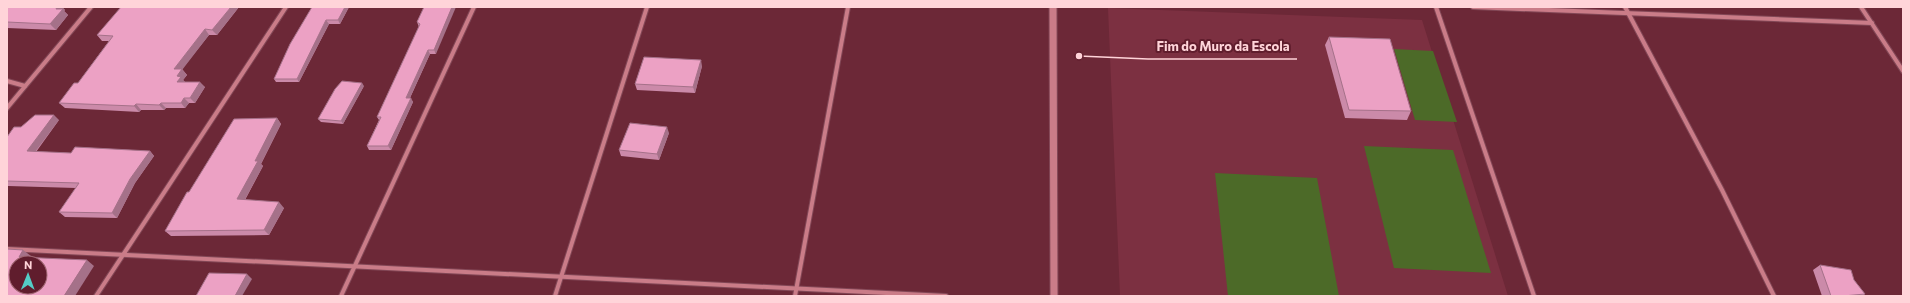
<svg xmlns="http://www.w3.org/2000/svg" width="1910" height="303" viewBox="0 0 1910 303" font-family="Commissioner,sans-serif">
  <style>
    .built { fill: #7c3041 }
    .green { fill: #4c6a28 }
    .lines { fill: none; stroke-linecap: round; stroke-linejoin: round }
    .minor-casing { stroke: #824756; stroke-width: 6 }
    .tertiary-casing { stroke: #824756; stroke-width: 9 }
    .minor { stroke: #ca7c88; stroke-width: 4 }
    .tertiary { stroke: #ca7c88; stroke-width: 7 }
    .wall { fill: #cb8aa9 }
    .shaded-wall { fill: #a57189 }
    .building { fill: #eca1c4; stroke: #a57189; fill-rule: evenodd }
    .leader { fill: none; stroke: #ffd4d9; stroke-width: 1.5 }
    .callout-dot { fill: #ffd4d9; stroke: #601d2d; stroke-width: 1.5 }
    .callout-label { font-size: 13px; text-anchor: middle; font-weight: bold; fill: #ffd4d9; stroke: #601d2d; stroke-width: 4; stroke-linejoin: round; paint-order: stroke }
  </style>
  <rect width="100%" height="100%" fill="#6c2837"/>
  <polygon class="built" points="1108,8 1422,20 1508,296 1120,296"/>
  <g class="green">
    <polygon points="1394,49 1433,51 1457,122 1415,120"/>
    <polygon points="1364,146 1453,150 1491,273 1394,268"/>
    <polygon points="1215,173 1317,178 1339,296 1228,296"/>
  </g>
  <g class="lines">
    <defs>
      <g id="minor">
        <polyline points="1436,7 1534,296"/>
        <polyline points="1473,7 1872,23"/>
        <polyline points="1625,7 1722,190 1774,296"/>
        <polyline points="1861,7 1903,71"/>
        <polyline points="7,81 25,86"/>
        <polyline points="7,108 91,7"/>
        <polyline points="7,249 946,296"/>
        <polyline points="96,296 286,7"/>
        <polyline points="341,296 474,7"/>
        <polyline points="555,296 647,7"/>
        <polyline points="795,296 848,7"/>
      </g>
      <polyline id="tertiary" points="1053,7 1054,296"/>
    </defs>
    <use href="#minor" class="minor-casing"/>
    <use href="#tertiary" class="tertiary-casing"/>
    <use href="#minor" class="minor"/>
    <use href="#tertiary" class="tertiary"/>
  </g>
  <g class="wall">
    <polygon points="7,7 62,7 65,10 64,11 68,15 56,30 7,28"/>
    <polygon points="239,7 217,35 209,35 182,69 187,75 183,80 185,82 205,87 195,103 189,103 185,108 166,108 164,110 141,110 139,112 65,108 59,103 78,83 109,41 102,41 97,35"/>
    <polygon points="312,7 349,7 340,24 329,24 299,82 276,82 274,79"/>
    <polygon points="424,7 436,54 430,54 410,98 413,102 391,150 369,150 367,146 379,120 377,117 419,27 417,22"/>
    <polygon points="1329,37 1411,111 1407,120 1345,118 1325,45"/>
    <polygon points="702,66 695,93 637,90 635,84"/>
    <polygon points="364,86 343,124 321,122 318,119"/>
    <polygon points="277,118 281,124 261,164 263,166 245,200 284,208 269,235 171,236 165,231 189,192"/>
    <polygon points="59,120 36,152 71,153 150,151 154,156 135,183 117,218 65,217 59,212 76,188 8,186 7,187 7,137"/>
    <polygon points="669,133 659,160 621,156 619,150"/>
    <polygon points="1820,265 1854,280 1865,294 1862,296 1822,296 1813,270"/>
  </g>
  <g class="shaded-wall">
    <polygon points="57,7 62,7 65,10 64,11 68,15 56,30 50,24 56,9"/>
    <polygon points="231,7 239,7 217,35 212,30"/>
    <polygon points="345,7 349,7 340,24 338,20"/>
    <polygon points="452,7 456,7 436,54 434,50"/>
    <polygon points="326,20 329,24 299,82 297,79"/>
    <polygon points="205,29 209,35 179,74 174,69"/>
    <polygon points="428,50 430,54 408,102 406,98"/>
    <polygon points="701,60 702,66 695,93 693,87"/>
    <polygon points="182,69 187,75 183,80 185,82 177,82 177,76"/>
    <polygon points="200,82 205,87 195,103 190,98"/>
    <polygon points="362,83 364,86 343,124 341,121"/>
    <polygon points="184,98 189,103 185,108 181,103"/>
    <polygon points="411,98 413,102 391,150 388,146"/>
    <polygon points="161,103 166,108 164,110 159,105"/>
    <polygon points="136,104 141,110 139,112 134,106"/>
    <polygon points="54,115 59,120 32,156 27,151"/>
    <polygon points="277,118 281,124 261,164 263,166 242,205 237,199 255,161"/>
    <polygon points="667,127 669,133 659,160 657,154"/>
    <polygon points="150,151 154,156 135,183 117,218 112,213 130,179"/>
    <polygon points="279,202 284,208 269,235 264,230"/>
    <polygon points="23,250 31,256 26,262 19,257"/>
    <polygon points="87,260 94,266 75,296 64,296"/>
    <polygon points="247,274 252,279 242,296 235,296"/>
  </g>
  <g class="building">
    <polygon points="7,7 57,7 56,9 63,9 50,24 7,22"/>
    <polygon points="121,7 231,7 212,30 205,29 174,69 182,69 177,76 181,77 177,82 200,82 190,98 184,98 181,103 161,103 159,105 136,104 134,106 59,103 74,83 78,83 113,36 97,35"/>
    <polygon points="312,7 345,7 338,20 326,20 297,79 274,79 290,44"/>
    <polygon points="424,7 452,7 434,50 428,50 406,98 411,98 388,146 367,146 381,117 377,117 420,24 417,22"/>
    <polygon points="1329,37 1390,39 1411,111 1349,110"/>
    <polygon points="644,57 701,60 693,87 635,84"/>
    <polygon points="342,81 362,83 341,121 318,119 335,89"/>
    <polygon points="35,115 54,115 27,151 71,153 75,147 150,151 130,179 112,213 59,212 79,183 7,181 7,137 14,127 21,127"/>
    <polygon points="277,118 255,161 258,161 237,199 279,202 264,230 165,231 187,192 189,192 234,119"/>
    <polygon points="630,123 667,127 657,154 619,150"/>
    <path d="M7 249 23 250 19 257 87 260 64 296H7ZM16 263H40V287H16Z"/>
    <polygon points="1820,265 1851,270 1854,280 1865,294 1843,296 1831,296"/>
    <polygon points="209,273 247,274 235,296 196,296"/>
  </g>
  <path class="leader" d="M1079 56L1148 59H1297"/>
  <circle class="callout-dot" cx="1079" cy="56" r="4"/>
  <g class="callout-label">
    <text x="1223" y="51">Fim do Muro da Escola</text>
  </g>
  <rect width="1910" height="303" fill="none" stroke="#ffd4d9" stroke-width="16"/>
  <g transform="translate(28 275) rotate(1)"><circle r="19" fill="#601d2d" stroke="#a06672"/>
  <path d="M0-3L7 15L0 10L-7 15Z" fill="#54cdc6"/>
  <text y="-6" font-size="11" font-weight="bold" text-anchor="middle" fill="#ffd4d9">N</text>
  </g>
</svg>
